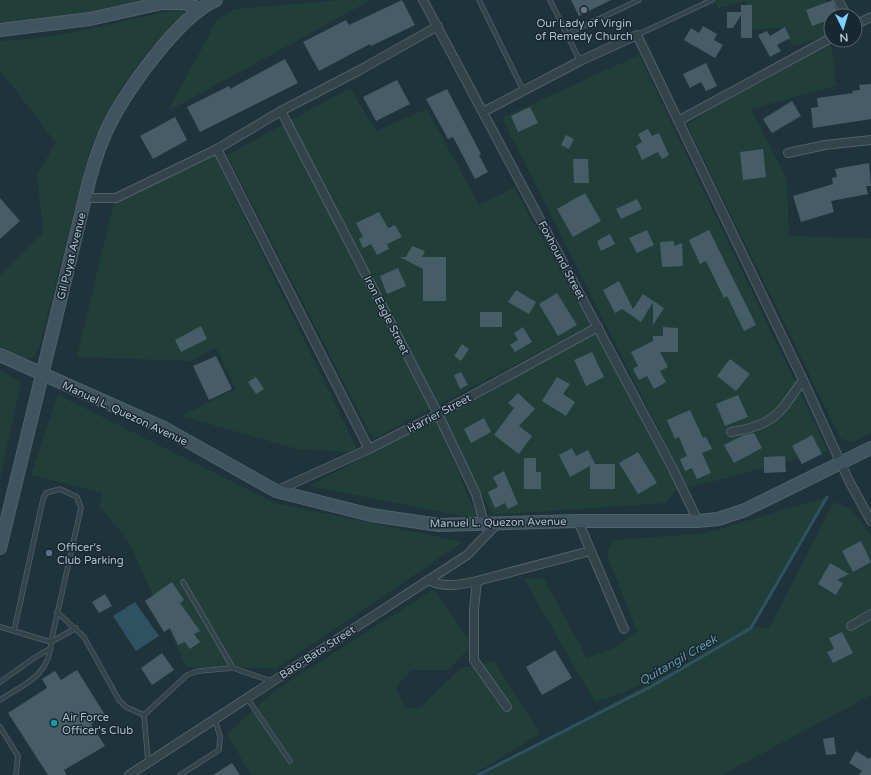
<svg xmlns="http://www.w3.org/2000/svg" width="871" height="775" viewBox="0 0 871 775" font-family="'Varela Round',sans-serif">
  <style>
    .green { fill: #223e39 }
    .water { fill: #2f5263 }
    .lines { fill: none; stroke-linecap: round; stroke-linejoin: round }
    .stream { stroke: #2f5263; stroke-width: 3 }
    .building { fill: #465d67 }
    .lane-casing { stroke: #506169; stroke-width: 5.5 }
    .street-casing { stroke: #506169; stroke-width: 10 }
    .secondary-casing { stroke: #506169; stroke-width: 14 }
    .lane { stroke: #33444b; stroke-width: 4 }
    .street { stroke: #33444b; stroke-width: 8 }
    .secondary { stroke: #40545f; stroke-width: 12 }
    .worship-dot { fill: #6b7280; stroke: #182830; stroke-width: 1.5 }
    .service-dot { fill: #5c6f8a; stroke: #182830; stroke-width: 1.5 }
    .culture-dot { fill: #0f9aa8; stroke: #182830; stroke-width: 1.5 }
    .labels { text-anchor: middle; stroke-width: 3; stroke-linejoin: round; paint-order: stroke }
    .poi-label { font-size: 11px; fill: #adbfc8; stroke: #182830; text-anchor: start }
    .street-label { font-size: 11px; fill: #adbfc8; stroke: #182830 }
    .water-label { font-size: 12px; font-style: italic; fill: #6295ab; stroke: #182830 }
  </style>
  <rect width="100%" height="100%" fill="#1f333b"/>
  <g class="green">
    <polygon points="0,0 142,0 46,23 0,28"/>
    <polygon points="341,0 371,0 168,111 217,20 235,9"/>
    <polygon points="714,0 826,0 836,86 751,109 787,179 789,236 871,238 871,433 854,442 841,439 687,125 744,88 829,35 794,46 780,28 744,30 746,1 718,8"/>
    <path d="M178 9H183L184 14 170 27 142 59 120 90 90 149 39 348 34 357C21 363 11 355 0 349V276L43 233 37 174 56 143 0 70V41C60 39 120 21 178 9Z"/>
    <polygon points="639,55 828,451 688,488 502,118"/>
    <polygon points="350,88 376,131 427,109 479,205 514,188 591,325 373,439 227,155"/>
    <polygon points="211,148 359,453 297,449 181,416 236,389 216,348 191,361 77,357 116,193"/>
    <polygon points="602,326 677,488 666,503 493,515 438,414"/>
    <polygon points="0,370 21,382 0,479"/>
    <polygon points="58,395 275,503 463,542 277,668 186,667 129,542 99,506 102,493 31,475"/>
    <polygon points="436,420 478,519 309,486"/>
    <polygon points="827,497 751,627 769,628 834,502 851,509 871,535 871,695 722,775 480,775 725,642 624,693 595,702 524,579 544,579 587,658 612,649 637,632 606,551 615,540 706,533"/>
    <polygon points="434,589 472,644 449,670 411,670 396,688 416,734 405,707 420,708 461,668 494,661 540,734 473,775 251,775 227,734 274,691"/>
  </g>
  <polygon class="water" points="135,602 159,636 136,651 113,616"/>
  <g class="lines">
    <polyline class="stream" points="478,775 652,686 751,628 827,497"/>
  </g>
  <g class="building">
    <polygon points="402,0 415,25 371,46 370,44 319,71 303,42 346,20 349,25"/>
    <polygon points="571,0 611,0 579,16"/>
    <polygon points="833,0 839,16 831,16 831,19 812,26 806,10"/>
    <polygon points="741,5 752,5 752,38 741,38 741,15 733,28 727,28 727,12 741,12"/>
    <polygon points="703,26 717,34 714,40 723,45 715,58 684,40 691,28 699,33"/>
    <polygon points="785,27 790,38 777,45 781,51 770,57 758,35 767,31 770,36"/>
    <polygon points="285,59 298,83 200,132 187,107 229,86 230,89"/>
    <polygon points="706,63 717,86 706,91 701,82 690,88 683,74"/>
    <polygon points="397,80 410,104 376,121 363,97"/>
    <polygon points="871,84 871,119 813,128 811,108 818,107 817,98 853,93 852,91 860,90 859,85"/>
    <polygon points="447,89 481,154 479,155 488,172 475,179 453,137 448,139 426,99"/>
    <polygon points="792,101 801,116 772,133 763,119"/>
    <polygon points="530,107 538,123 518,132 511,116"/>
    <polygon points="175,117 187,140 153,159 140,136"/>
    <polygon points="648,129 652,136 659,133 669,155 662,159 658,152 642,160 636,146 642,142 638,134"/>
    <polygon points="566,135 574,139 569,149 561,145"/>
    <polygon points="763,149 766,177 743,180 740,152"/>
    <polygon points="573,159 588,159 589,183 574,183"/>
    <polygon points="869,163 871,186 866,186 868,194 831,201 834,212 801,222 793,196 833,184 832,178 837,177 835,169"/>
    <polygon points="585,193 601,221 573,237 557,209"/>
    <polygon points="0,198 20,221 0,239"/>
    <polygon points="637,199 642,209 621,219 616,209"/>
    <polygon points="379,212 388,228 395,225 402,237 387,244 389,249 377,255 371,244 363,248 359,239 363,237 356,223"/>
    <polygon points="647,230 654,245 637,253 629,238"/>
    <polygon points="709,230 756,325 744,331 727,296 724,298 706,261 700,264 689,240"/>
    <polygon points="610,234 615,244 601,251 597,241"/>
    <polygon points="674,241 674,246 682,243 683,266 662,267 660,242"/>
    <polygon points="412,246 425,251 422,257 446,257 446,301 423,301 423,269 400,257 406,257"/>
    <polygon points="398,268 406,286 387,294 380,276"/>
    <polygon points="619,281 633,309 643,294 664,308 653,325 653,302 641,322 622,309 615,313 603,290"/>
    <polygon points="516,290 536,302 529,314 508,302"/>
    <polygon points="557,293 577,325 558,336 539,304"/>
    <rect x="480" y="312" width="22" height="15"/>
    <polygon points="201,326 207,339 181,352 175,340"/>
    <polygon points="523,327 532,342 515,352 510,345 518,340 514,333"/>
    <polygon points="663,327 678,328 678,352 660,352 668,367 660,371 666,382 654,389 647,376 639,380 633,369 638,366 631,352 653,341 653,336 663,336"/>
    <polygon points="462,344 469,349 461,361 454,356"/>
    <polygon points="592,352 604,377 586,386 574,360"/>
    <polygon points="216,356 232,389 209,400 193,366"/>
    <polygon points="730,359 750,374 736,391 717,376"/>
    <polygon points="461,372 468,385 460,389 454,375"/>
    <polygon points="256,377 264,389 256,394 248,382"/>
    <polygon points="557,377 570,384 563,394 575,402 566,416 542,401"/>
    <polygon points="518,393 535,409 519,426 532,436 519,454 494,435 514,408 508,403"/>
    <polygon points="738,395 748,417 725,426 716,404"/>
    <polygon points="690,410 703,438 706,437 712,449 702,453 711,473 697,479 692,468 685,471 680,459 687,456 679,437 675,439 667,420"/>
    <polygon points="484,418 491,432 471,443 464,429"/>
    <polygon points="754,433 762,448 734,463 724,445 744,435"/>
    <polygon points="812,435 822,454 802,464 792,446"/>
    <polygon points="572,448 576,456 588,450 595,464 615,464 615,489 590,489 590,466 570,477 559,455"/>
    <polygon points="638,452 657,483 638,494 619,463"/>
    <polygon points="785,456 786,472 764,473 764,457"/>
    <polygon points="524,458 536,458 536,472 541,472 541,489 524,489"/>
    <polygon points="504,471 518,504 508,509 505,503 495,508 488,492 498,487 493,477"/>
    <polygon points="861,541 871,562 853,572 842,551"/>
    <polygon points="830,563 849,574 837,580 843,583 836,595 818,584"/>
    <polygon points="172,582 184,600 180,603 200,631 194,634 200,642 190,649 185,642 178,645 170,628 164,632 145,601"/>
    <polygon points="105,594 112,606 99,613 92,602"/>
    <polygon points="842,632 853,653 833,663 827,652 834,649 829,638"/>
    <polygon points="555,650 572,678 542,695 526,667"/>
    <polygon points="162,653 174,670 152,685 141,668"/>
    <polygon points="77,670 105,715 91,724 105,746 64,770 67,775 48,775 8,713 47,688 42,679 55,671 61,680"/>
    <polygon points="834,737 836,754 826,755 823,739"/>
    <polygon points="856,751 869,759 871,757 871,775 859,775 862,771 849,763"/>
    <polygon points="232,763 240,775 213,775"/>
  </g>
  <g class="lines">
    <defs>
      <g id="lane">
        <polyline points="479,0 523,90"/>
        <polyline points="550,0 580,61"/>
        <polyline points="567,34 639,0"/>
        <polyline points="637,35 712,0"/>
        <polygon points="60,489 77,497 81,508 51,642 14,631 43,499 46,493"/>
        <polyline points="183,582 233,668"/>
        <polyline points="57,612 84,637 119,700 126,707 144,715 187,675 198,671 233,668 271,681"/>
        <polyline points="0,627 14,631"/>
        <polyline points="0,682 34,658 51,648"/>
        <polyline points="247,698 290,761"/>
        <path d="M0 700C25 684 50 675 51 642L76 628"/>
        <polyline points="144,715 148,762"/>
        <polyline points="0,727 18,756 16,775"/>
        <polyline points="180,775 219,750 220,737 215,719"/>
      </g>
      <g id="street">
        <polyline points="423,0 673,469 698,521"/>
        <polyline points="838,0 847,16"/>
        <polyline points="855,25 871,17"/>
        <polyline points="281,111 438,414 476,494 484,523"/>
        <polyline points="483,112 580,61 637,35 803,380 849,481 871,521"/>
        <polyline points="678,121 831,38"/>
        <polyline points="217,149 369,449"/>
        <polyline points="788,153 825,145 871,140"/>
        <polyline points="85,198 116,198 217,149 281,111 358,71 438,26"/>
        <path d="M731 432C775 425 779 414 803 380"/>
        <polyline points="276,491 369,449 438,414 598,327"/>
        <polyline points="578,521 624,629"/>
        <path d="M428 580C444 588 460 585 477 581"/>
        <polyline points="851,626 871,614"/>
        <polyline points="507,707 474,660 474,609 477,581 590,551"/>
        <polyline points="129,775 467,555 498,523"/>
      </g>
      <g id="secondary">
        <polyline points="0,30 90,19 162,3 184,3 201,9"/>
        <polyline points="0,355 166,429 276,491 371,515 439,525 578,521 698,521 718,519 745,510 871,448"/>
        <path d="M0 548 85 198C90 176 96 155 105 134 122 96 177 17 216 0"/>
      </g>
    </defs>
    <use href="#lane" class="lane-casing"/>
    <use href="#street" class="street-casing"/>
    <use href="#secondary" class="secondary-casing"/>
    <use href="#lane" class="lane"/>
    <use href="#street" class="street"/>
    <use href="#secondary" class="secondary"/>
  </g>
  <circle class="worship-dot" cx="584" cy="10" r="4"/>
  <circle class="service-dot" cx="49" cy="553" r="4"/>
  <circle class="culture-dot" cx="54" cy="723" r="4"/>
  <g class="labels">
    <g class="poi-label">
      <text x="584" y="27" text-anchor="middle">Our Lady of Virgin<tspan x="584" dy="13">of Remedy Church</tspan></text>
      <text x="57" y="551">Officer's<tspan x="57" dy="13">Club Parking</tspan></text>
      <text x="62" y="721">Air Force<tspan x="62" dy="13">Officer's Club</tspan></text>
    </g>
    <g class="street-label">
      <text transform="translate(71 256) rotate(-76)" y="4">Gil Puyat Avenue</text>
      <text transform="translate(562 260) rotate(62)" y="4">Foxhound Street</text>
      <text transform="translate(387 315) rotate(63)" y="4">Iron Eagle Street</text>
      <text transform="translate(125 413) rotate(25)" y="4">Manuel L. Quezon Avenue</text>
      <text transform="translate(439 413) rotate(-28)" y="4">Harrier Street</text>
      <text transform="translate(498 522) rotate(-1)" y="4">Manuel L. Quezon Avenue</text>
      <text transform="translate(317 652) rotate(-33)" y="4">Bato-Bato Street</text>
    </g>
    <g class="water-label">
      <text transform="translate(678 660) rotate(-30)" y="4">Quitangil Creek</text>
    </g>
  </g>
  <g transform="translate(843 28) rotate(175)"><circle r="19" fill="#182830" stroke="#54646d"/>
  <path d="M0-3L7 15L0 10L-7 15Z" fill="#7bd1ff"/>
  <text y="-6" font-size="11" font-weight="bold" text-anchor="middle" fill="#adbfc8">N</text>
  </g>
</svg>
